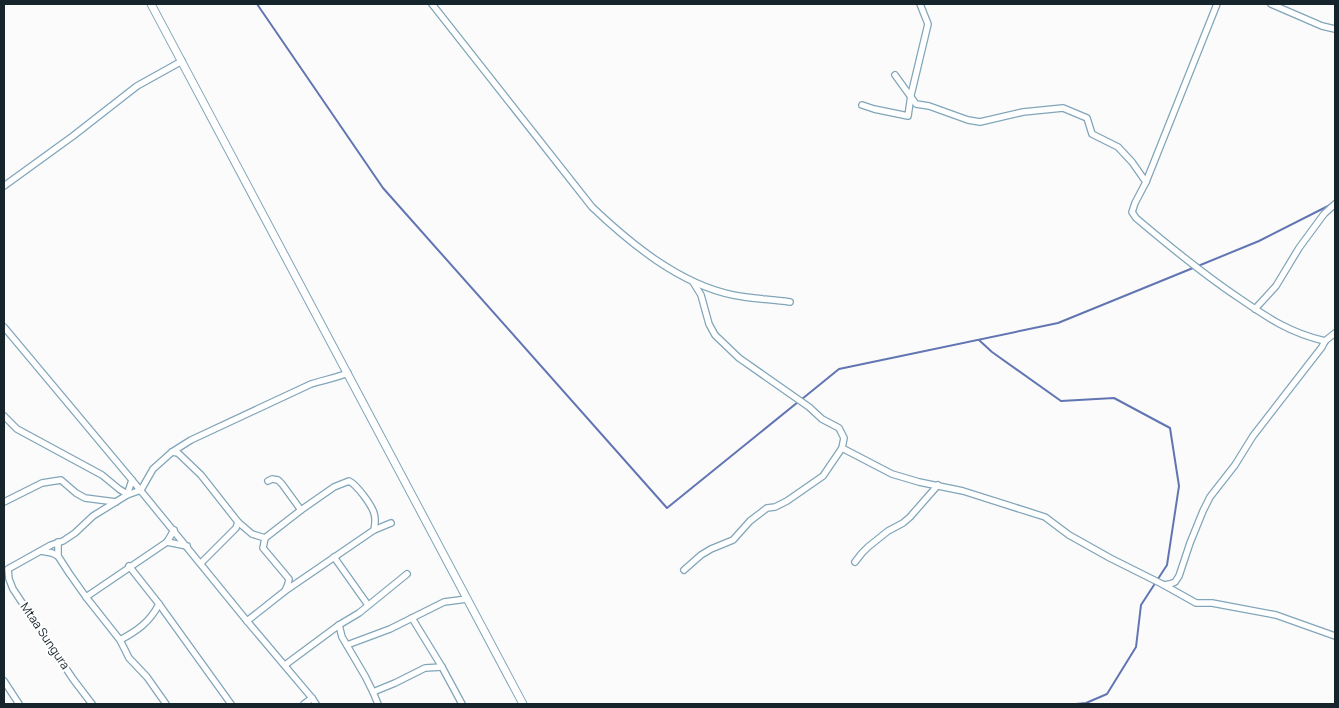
<svg xmlns="http://www.w3.org/2000/svg" width="1339" height="708" viewBox="0 0 1339 708" font-family="Manrope,sans-serif">
  <style>
    .lines { fill: none; stroke-linecap: round; stroke-linejoin: round }
    .stream { stroke: #6175b3; stroke-width: 2 }
    .minor-casing { stroke: #81a5b9; stroke-width: 8 }
    .tertiary-casing { stroke: #81a5b9; stroke-width: 9 }
    .minor { stroke: #fff; stroke-width: 5.5 }
    .tertiary { stroke: #fff; stroke-width: 7 }
    .labels { text-anchor: middle; stroke-width: 4.5; stroke-linejoin: round; paint-order: stroke }
    .street-label { font-size: 12px; fill: #16252c; stroke: #fff }
  </style>
  <rect width="100%" height="100%" fill="#fbfbfb"/>
  <g class="lines">
    <g class="stream">
      <polyline points="257,4 383,188 667,508 798,402"/>
      <polyline points="1198,266 1259,241 1332,204"/>
      <polyline points="979,340 992,352 1061,401 1114,398 1170,428 1179,486 1167,565 1141,605 1136,647 1107,694 1086,703 1076,704"/>
      <polyline points="802,399 839,369 1058,323 1193,268"/>
    </g>
    <defs>
      <g id="minor">
        <path d="M432 4 592 207C630 243 679 284 733 295 751 299 771 299 790 302"/>
        <path d="M1217 4 1146 182 1135 203 1132 212 1136 218C1169 246 1203 274 1239 298 1268 318 1290 333 1325 341"/>
        <polyline points="1271,4 1322,26 1335,29"/>
        <polyline points="895,75 916,104 929,106 968,120 980,122 1023,112 1063,108 1087,118 1092,134 1118,147 1132,162 1146,182"/>
        <polyline points="862,105 874,109 908,116 911,95 928,24 920,4"/>
        <polyline points="4,186 73,136 137,86 182,61"/>
        <polyline points="693,282 701,295 709,324 715,335 739,358 809,407 822,419 839,428 844,438 842,448"/>
        <polyline points="1255,309 1276,286 1299,248 1324,214 1335,204"/>
        <polyline points="4,327 132,480 247,621 312,698 316,704"/>
        <polyline points="4,416 17,429 102,475 119,489 127,494"/>
        <polyline points="172,452 178,453 201,475 238,522 236,528 201,563"/>
        <polyline points="268,481 272,479 278,480 282,484 301,510"/>
        <polyline points="127,495 132,480"/>
        <polyline points="4,502 42,483 61,480 76,493 85,498 116,502"/>
        <polyline points="238,522 252,534 265,538"/>
        <polyline points="58,542 58,556 69,573 86,597 120,640 129,658 147,677 166,704"/>
        <polyline points="167,542 187,546"/>
        <polyline points="41,551 52,553 58,556"/>
        <polyline points="334,557 368,605"/>
        <polyline points="855,562 862,553 868,547 888,531 903,523 910,517 938,485"/>
        <polyline points="129,566 159,604 231,704"/>
        <polyline points="684,570 701,555 711,549 733,540 750,521 767,508 775,507 787,501 823,476 842,448 892,474 919,482 963,491 1045,517 1069,535 1110,558 1164,585 1170,584 1175,582 1179,576 1190,543 1203,511 1210,497 1235,465 1253,436 1322,347 1325,341 1335,333"/>
        <polyline points="1164,585 1196,603 1212,603 1276,615 1335,636"/>
        <polyline points="285,591 374,530 391,523"/>
        <polyline points="86,597 167,542 174,530"/>
        <polyline points="412,618 442,667 462,704"/>
        <path d="M247 621 285 591 288 584 289 579 263 548 265 538 301 510 334 487 349 481C357 485 371 504 374 513 376 519 375 525 374 530"/>
        <polyline points="339,625 342,637 365,676 373,692 378,704"/>
        <path d="M120 640C137 631 150 622 159 604"/>
        <polyline points="347,645 390,629 444,602 467,599"/>
        <polyline points="285,665 339,625 359,613 407,574"/>
        <polyline points="4,681 19,704"/>
        <polyline points="373,692 395,683 425,668 442,667"/>
        <path d="M92 704 73 679 13 589 9 579 8 569 51 545 63 541 75 533 93 516 127 495 141 490 153 469 172 452 191 440 311 384C323 380 336 378 348 373"/>
        <polyline points="304,704 312,698"/>
      </g>
      <polyline id="tertiary" points="151,4 523,704"/>
    </defs>
    <use href="#minor" class="minor-casing"/>
    <use href="#tertiary" class="tertiary-casing"/>
    <use href="#minor" class="minor"/>
    <use href="#tertiary" class="tertiary"/>
  </g>
  <g class="labels">
    <g class="street-label">
      <text transform="translate(45 636) rotate(56)" y="4">Mtaa Sungura</text>
    </g>
  </g>
  <rect width="1339" height="708" fill="none" stroke="#16252c" stroke-width="10"/>
</svg>
